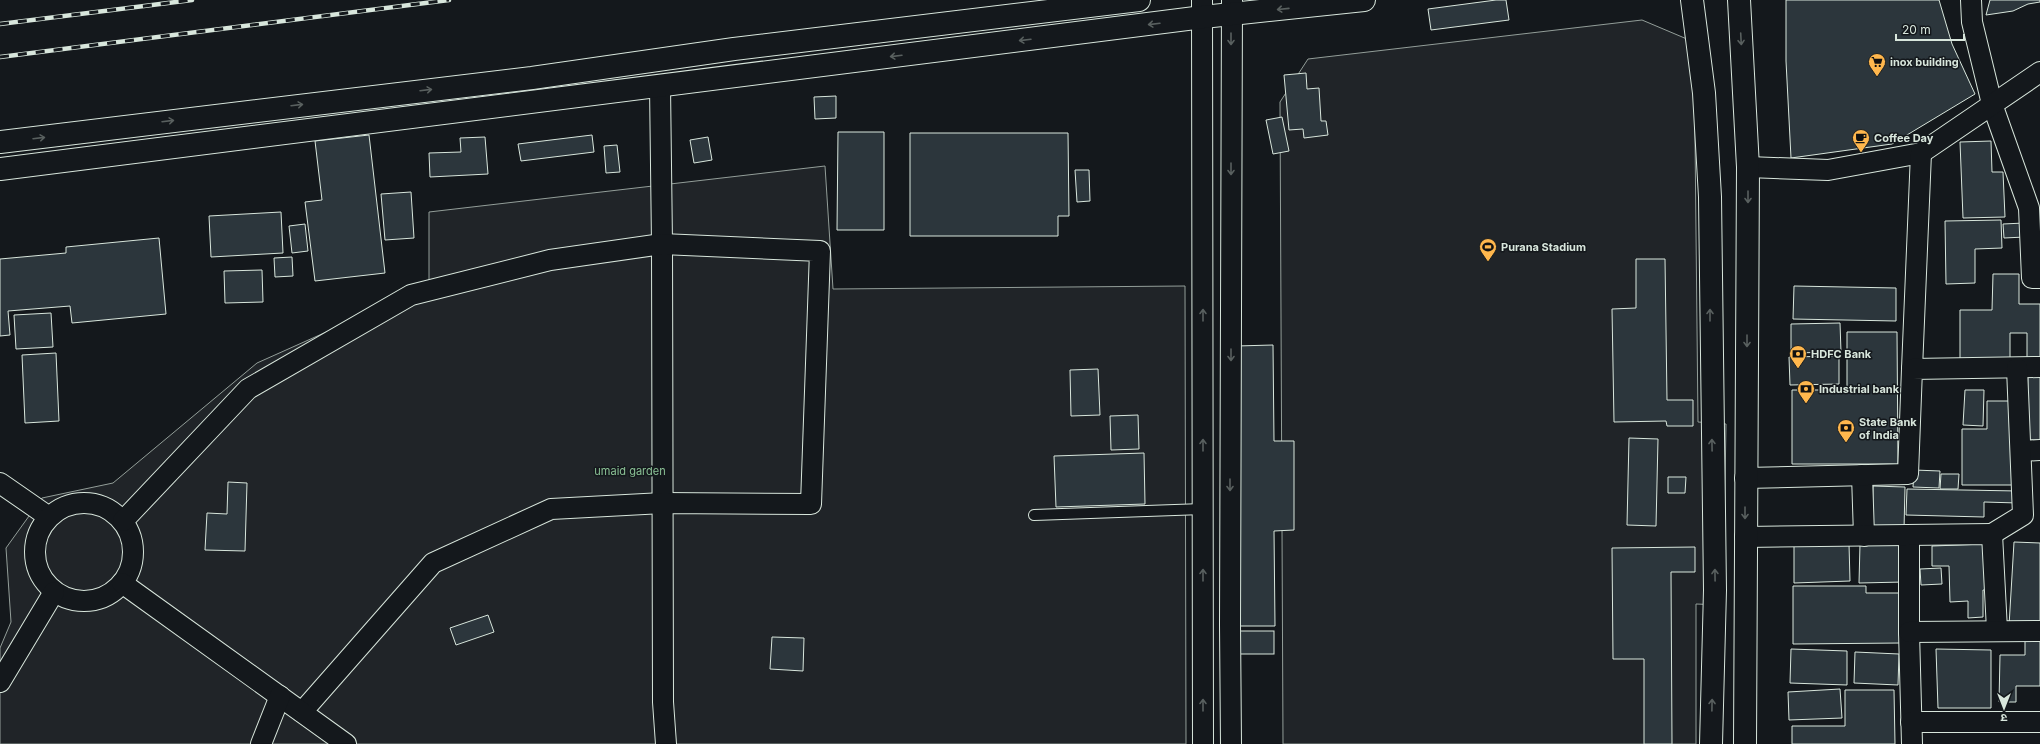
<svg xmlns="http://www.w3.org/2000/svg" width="2040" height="744" viewBox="0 0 2040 744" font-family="Inter,'Noto Sans Devanagari',sans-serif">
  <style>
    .green { fill: #202428; stroke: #939e99 }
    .building { fill: #2c363c; stroke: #d8e6dc }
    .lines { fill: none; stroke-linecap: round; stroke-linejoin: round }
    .lane-casing { stroke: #d8e6dc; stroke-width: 12 }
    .street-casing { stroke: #d8e6dc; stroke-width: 22 }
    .secondary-casing { stroke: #d8e6dc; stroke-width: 24 }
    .primary-casing { stroke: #d8e6dc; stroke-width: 24 }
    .lane { stroke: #14181c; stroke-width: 10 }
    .street { stroke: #14181c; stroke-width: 20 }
    .secondary { stroke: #14181c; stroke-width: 22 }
    .primary { stroke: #14181c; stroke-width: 22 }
    .rail-casing { stroke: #d8e6dc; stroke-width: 4.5 }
    .rail { stroke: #14181c; stroke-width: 3; stroke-dasharray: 9; stroke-linecap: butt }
    .oneway { stroke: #59605f }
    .labels { text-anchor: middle; stroke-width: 3; stroke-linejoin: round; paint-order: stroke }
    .poi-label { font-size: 11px; font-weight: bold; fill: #d8e6dc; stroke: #14181c; text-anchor: start }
    .park-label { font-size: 11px; fill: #8ac095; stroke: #14181c }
  </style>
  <rect width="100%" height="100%" fill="#14181c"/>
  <g class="green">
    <polygon points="1642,20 1694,42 1698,422 1726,424 1723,605 1696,604 1696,744 1283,744 1280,102 1308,59"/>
    <polygon points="825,166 833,289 1185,286 1186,744 0,744 0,648 11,622 6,548 42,498 113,483 257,363 429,286 429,212"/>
  </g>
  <g class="building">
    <polygon points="1496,0 1506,0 1509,20 1431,30 1428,9"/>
    <polygon points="1786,0 1939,0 1952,44 1975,94 1892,144 1791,158 1786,61"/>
    <polygon points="1990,0 2040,0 2040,2 2028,4 2013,11 1986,15"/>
    <polygon points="1306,73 1307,89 1319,88 1321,121 1326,121 1328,135 1304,138 1303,129 1289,130 1284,75"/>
    <polygon points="836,96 836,118 815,119 814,97"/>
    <polygon points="1282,117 1289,151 1273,154 1266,120"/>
    <polygon points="838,132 884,132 884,230 837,230"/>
    <polygon points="910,133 1068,133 1069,216 1058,216 1058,236 910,236"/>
    <polygon points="369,135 385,273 315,281 305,202 322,200 315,141"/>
    <polygon points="592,135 594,152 521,161 518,144"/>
    <polygon points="485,137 488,174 430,177 429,153 461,152 460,138"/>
    <polygon points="708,137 712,160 694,163 690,140"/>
    <polygon points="1991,141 1992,172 2003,172 2005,217 1963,218 1960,142"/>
    <polygon points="617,145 620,172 606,173 604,146"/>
    <polygon points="1075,170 1089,170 1090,201 1077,202"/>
    <polygon points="411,192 414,238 385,240 381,194"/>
    <polygon points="281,212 283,253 211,257 209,216"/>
    <polygon points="2001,220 2002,248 1975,249 1975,283 1946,284 1945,221"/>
    <polygon points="2024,223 2025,237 2004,238 2003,224"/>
    <polygon points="305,224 308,251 292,253 289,226"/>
    <polygon points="159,238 166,314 72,323 70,306 8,311 10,335 0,336 0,259 66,253 66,247"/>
    <polygon points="292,257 293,276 275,277 274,258"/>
    <polygon points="1636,259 1665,259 1667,400 1693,400 1693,426 1667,426 1666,421 1614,422 1612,309 1636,308"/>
    <polygon points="262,270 263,302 225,303 224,271"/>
    <polygon points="1993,274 2019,274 2019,304 2040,304 2040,361 2027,361 2027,333 2010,333 2010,362 1960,361 1960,310 1992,310"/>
    <polygon points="1794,286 1896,288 1896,321 1793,319"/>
    <polygon points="51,313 53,347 16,349 14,315"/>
    <polygon points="1840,323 1841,352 1791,353 1791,324"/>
    <polygon points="1847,332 1897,332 1898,464 1792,464 1792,390 1847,390"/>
    <polygon points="1273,345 1274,441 1294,441 1294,530 1274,531 1275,626 1238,626 1236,346"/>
    <polygon points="56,353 59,421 25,423 22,355"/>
    <polygon points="1839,356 1839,384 1790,385 1789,357"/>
    <polygon points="1098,369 1100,415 1071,416 1070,370"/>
    <polygon points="2028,374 2040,374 2040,440 2026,440"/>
    <polygon points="1965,390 1984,390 1983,426 1963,425"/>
    <polygon points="1987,401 2016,401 2016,485 1962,485 1962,429 1987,429"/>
    <polygon points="1138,415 1139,449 1111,450 1110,416"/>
    <polygon points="1629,438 1658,439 1656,526 1627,525"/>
    <polygon points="1144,453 1145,504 1056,507 1054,456"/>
    <polygon points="1914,470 1940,471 1939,488 1913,487"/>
    <polygon points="1941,474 1959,474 1958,489 1940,489"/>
    <polygon points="1668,477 1686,477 1685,493 1668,493"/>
    <polygon points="228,482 247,483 245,551 205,550 207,513 227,514"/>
    <polygon points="1873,486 1905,487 1904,530 1872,529"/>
    <polygon points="1907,489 2018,491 2018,503 1984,502 1984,517 1906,515"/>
    <polygon points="1901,542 1904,582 1859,583 1860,544"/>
    <polygon points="2014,542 2040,543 2040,626 2009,626"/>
    <polygon points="1849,544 1850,581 1794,583 1794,546"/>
    <polygon points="1986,544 1988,590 1983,590 1983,617 1968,618 1968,601 1950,602 1949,566 1932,566 1932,546"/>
    <polygon points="1695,547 1695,572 1671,572 1672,744 1644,744 1644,659 1613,659 1612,548"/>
    <polygon points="1941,568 1942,584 1921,585 1920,569"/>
    <polygon points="1793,586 1866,586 1866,593 1899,593 1900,643 1793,644"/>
    <polygon points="488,615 494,632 456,645 450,628"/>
    <rect x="1240" y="631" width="34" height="23"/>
    <polygon points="2025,632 2040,632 2040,686 2016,686 2016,702 1999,702 2000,655 2025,655"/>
    <polygon points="772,637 804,638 803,671 770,669"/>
    <polygon points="1791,649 1847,651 1847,685 1790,683"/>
    <polygon points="1936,649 1991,650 1991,708 1938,708"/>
    <polygon points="1855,652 1899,654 1898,685 1854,683"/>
    <polygon points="1840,689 1842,718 1789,720 1788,692"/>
    <polygon points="1845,690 1894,690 1895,744 1792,744 1792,726 1845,726"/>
  </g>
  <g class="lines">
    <defs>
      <polyline id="lane" points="1034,515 1203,509"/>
      <g id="street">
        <polyline points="1202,0 1203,744"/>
        <polyline points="1971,0 1972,22 1992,104 2029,208 2032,278 2040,278"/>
        <polyline points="660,86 662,244 663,702 666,744"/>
        <polyline points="1748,167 1828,170 1921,153 2040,72"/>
        <polyline points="1912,369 1921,153"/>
        <polyline points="2022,451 2040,450"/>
        <polyline points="1862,475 1864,536"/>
        <polyline points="1745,478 1908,474 1912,369 2040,367"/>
        <polyline points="0,483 49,517"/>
        <circle cx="84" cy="552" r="49"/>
        <polyline points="123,521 248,389 411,295 550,260 662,244 820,251 811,504 663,503 551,509 433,563 302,712"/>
        <polyline points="1992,534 2023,515 2017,368"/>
        <polyline points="1909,535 1909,632 1912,744"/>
        <polyline points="1745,537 1992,534 1997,630"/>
        <polyline points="122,583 346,744"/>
        <polyline points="1909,632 2040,631"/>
        <polyline points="0,682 54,592"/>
        <polyline points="1911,722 2040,722"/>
        <polyline points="261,744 280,696"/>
        <polyline points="1231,744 1230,625 1232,0"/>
      </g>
      <g id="secondary">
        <polyline points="1692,0 1704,93 1710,197 1715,590 1711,744"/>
        <polyline points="1739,0 1748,167 1745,744"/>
      </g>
      <g id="primary">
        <polyline points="0,142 532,78 734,49 1139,0"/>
        <polyline points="0,169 1203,17 1364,0"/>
      </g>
    </defs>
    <use href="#lane" class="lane-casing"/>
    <use href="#street" class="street-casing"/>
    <use href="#secondary" class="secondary-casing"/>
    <use href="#primary" class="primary-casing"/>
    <use href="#lane" class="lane"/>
    <use href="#street" class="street"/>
    <use href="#secondary" class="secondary"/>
    <use href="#primary" class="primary"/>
    <defs>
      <g id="rail">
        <polyline points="0,24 192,0"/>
        <polyline points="0,57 449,0"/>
      </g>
    </defs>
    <use href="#rail" class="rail-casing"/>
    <use href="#rail" class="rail"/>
  </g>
  <defs><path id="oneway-shaft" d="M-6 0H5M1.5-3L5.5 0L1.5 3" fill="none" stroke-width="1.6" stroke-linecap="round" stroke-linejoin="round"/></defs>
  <g class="oneway">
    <use href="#oneway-shaft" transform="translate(1283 9) rotate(174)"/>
    <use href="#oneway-shaft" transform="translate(1154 24) rotate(173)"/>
    <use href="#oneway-shaft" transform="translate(1231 39) rotate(90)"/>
    <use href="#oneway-shaft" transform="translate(1741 39) rotate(87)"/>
    <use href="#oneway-shaft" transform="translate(1025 40) rotate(173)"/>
    <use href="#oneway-shaft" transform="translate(896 56) rotate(173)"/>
    <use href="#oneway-shaft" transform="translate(426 90) rotate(-7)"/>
    <use href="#oneway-shaft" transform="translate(297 105) rotate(-7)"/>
    <use href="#oneway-shaft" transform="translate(168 121) rotate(-7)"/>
    <use href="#oneway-shaft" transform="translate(39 138) rotate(-7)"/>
    <use href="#oneway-shaft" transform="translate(1231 169) rotate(90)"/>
    <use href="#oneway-shaft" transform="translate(1748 197) rotate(90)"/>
    <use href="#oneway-shaft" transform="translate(1203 315) rotate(-90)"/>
    <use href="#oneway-shaft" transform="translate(1710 315) rotate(-90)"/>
    <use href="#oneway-shaft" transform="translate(1747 341) rotate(90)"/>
    <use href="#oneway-shaft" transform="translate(1231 355) rotate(90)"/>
    <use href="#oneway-shaft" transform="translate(1203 445) rotate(-90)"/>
    <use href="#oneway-shaft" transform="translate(1712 445) rotate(-91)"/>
    <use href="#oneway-shaft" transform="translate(1230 485) rotate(90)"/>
    <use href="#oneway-shaft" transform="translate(1745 513) rotate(90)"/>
    <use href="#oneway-shaft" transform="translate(1203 575) rotate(-90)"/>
    <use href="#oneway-shaft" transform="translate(1715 575) rotate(-91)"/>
    <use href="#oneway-shaft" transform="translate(1203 705) rotate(-90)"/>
    <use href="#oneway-shaft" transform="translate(1712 705) rotate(-89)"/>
  </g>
  <defs>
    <symbol id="supermarket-pin" viewBox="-11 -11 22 30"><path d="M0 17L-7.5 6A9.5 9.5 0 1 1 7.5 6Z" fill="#ffb74d" stroke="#14181c"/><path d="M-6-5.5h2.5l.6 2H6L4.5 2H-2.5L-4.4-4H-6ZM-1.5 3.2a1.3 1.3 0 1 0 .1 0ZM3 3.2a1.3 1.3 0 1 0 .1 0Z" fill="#111"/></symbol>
    <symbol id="cafe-pin" viewBox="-11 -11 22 30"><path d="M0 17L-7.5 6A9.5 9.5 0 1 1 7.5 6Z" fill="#ffb74d" stroke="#14181c"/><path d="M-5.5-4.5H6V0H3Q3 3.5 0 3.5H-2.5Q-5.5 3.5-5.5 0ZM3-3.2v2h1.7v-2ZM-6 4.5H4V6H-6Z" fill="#111"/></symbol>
    <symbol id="stadium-pin" viewBox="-11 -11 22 30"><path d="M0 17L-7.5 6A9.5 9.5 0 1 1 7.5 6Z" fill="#ffb74d" stroke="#14181c"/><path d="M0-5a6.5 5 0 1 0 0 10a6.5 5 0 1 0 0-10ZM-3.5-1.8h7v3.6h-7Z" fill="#111"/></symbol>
    <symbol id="bank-pin" viewBox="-11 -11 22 30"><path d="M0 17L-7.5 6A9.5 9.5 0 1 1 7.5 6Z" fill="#ffb74d" stroke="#14181c"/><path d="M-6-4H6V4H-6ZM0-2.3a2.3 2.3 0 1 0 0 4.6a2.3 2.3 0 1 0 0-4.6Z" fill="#111"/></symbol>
  </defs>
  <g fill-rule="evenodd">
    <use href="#supermarket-pin" x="1867" y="52" width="20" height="27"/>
    <use href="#cafe-pin" x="1851" y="128" width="20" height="27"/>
    <use href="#stadium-pin" x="1478" y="237" width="20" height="27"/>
    <use href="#bank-pin" x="1788" y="344" width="20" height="27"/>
    <use href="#bank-pin" x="1796" y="379" width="20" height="27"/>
    <use href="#bank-pin" x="1836" y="418" width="20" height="27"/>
  </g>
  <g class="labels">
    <g class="poi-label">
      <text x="1890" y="66">inox building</text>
      <text x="1874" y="142">Coffee Day</text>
      <text x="1501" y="251">Purana Stadium</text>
      <text x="1811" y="358">HDFC Bank</text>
      <text x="1819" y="393">Industrial bank</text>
      <text x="1859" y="426">State Bank<tspan x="1859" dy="13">of India</tspan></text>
    </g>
    <g class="park-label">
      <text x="630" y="475">umaid garden</text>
    </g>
  </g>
  <g transform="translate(2004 708) rotate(180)" stroke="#14181c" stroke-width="3" paint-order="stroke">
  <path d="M0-3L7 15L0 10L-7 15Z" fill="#d8e6dc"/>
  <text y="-6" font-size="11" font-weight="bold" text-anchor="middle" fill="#d8e6dc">उ</text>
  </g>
  <path d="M1896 34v6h68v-6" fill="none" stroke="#d8e6dc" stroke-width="2"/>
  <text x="1902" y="34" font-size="12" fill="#d8e6dc" stroke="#14181c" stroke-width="3" paint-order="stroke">20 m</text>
</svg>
